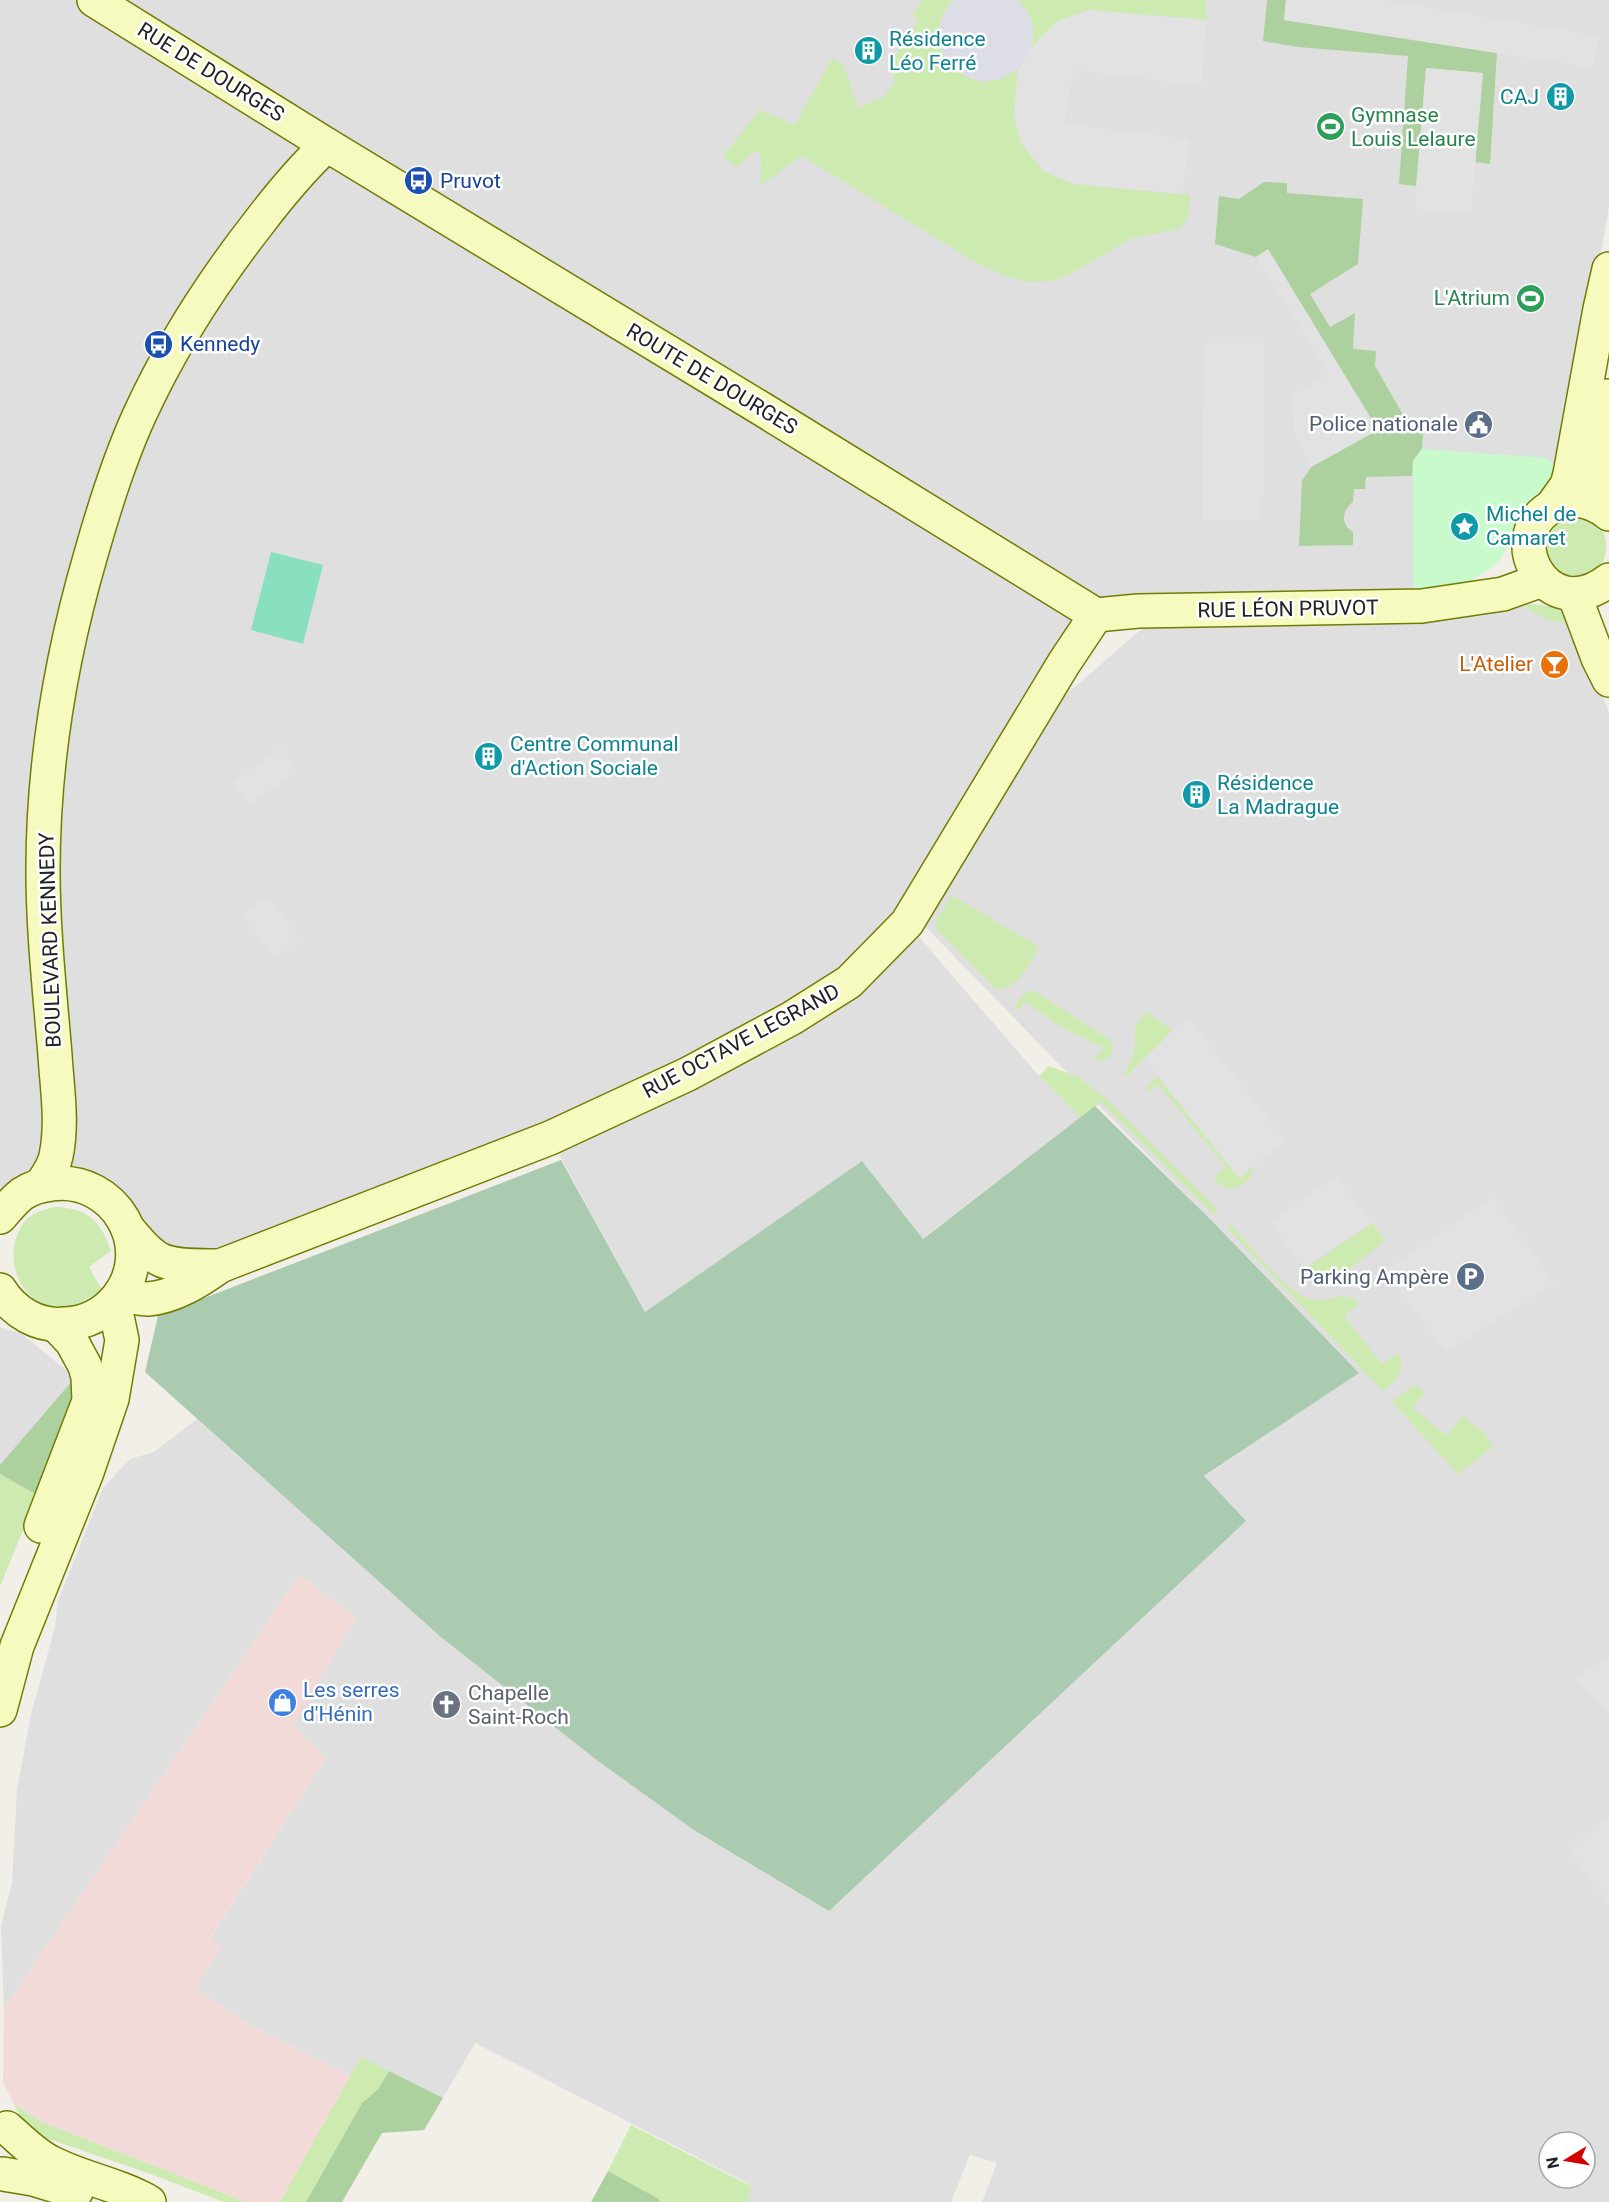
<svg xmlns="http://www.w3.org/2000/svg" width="1609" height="2202" viewBox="0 0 1609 2202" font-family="Roboto,sans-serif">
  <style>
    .residential { fill: #e0dfdf; fill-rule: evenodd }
    .commercial { fill: #f2dad9 }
    .grass { fill: #cdebb0 }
    .forest { fill: #add19e }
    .cemetery { fill: #aacbaf }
    .park { fill: #c8facc }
    .pitch { fill: #88e0be }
    .parking { fill: #e2e2e2 }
    .plaza { fill: #dddde8 }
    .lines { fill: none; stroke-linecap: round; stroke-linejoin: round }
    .secondary-casing { stroke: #707d05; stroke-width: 36 }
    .secondary { stroke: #f7fabf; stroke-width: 33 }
    .labels { text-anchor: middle; stroke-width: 5; stroke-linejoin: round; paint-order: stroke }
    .culture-label { font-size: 21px; fill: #0d838f; stroke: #fff; text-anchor: start }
    .street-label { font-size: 21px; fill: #222; stroke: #fff }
    .leisure-label { font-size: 21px; fill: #27864d; stroke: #fff; text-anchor: start }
    .transit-label { font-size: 21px; fill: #164399; stroke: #fff; text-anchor: start }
    .service-label { font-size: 21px; fill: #4e5e75; stroke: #fff; text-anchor: end }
    .food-label { font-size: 21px; fill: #c56008; stroke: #fff; text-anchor: end }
    .shop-label { font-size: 21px; fill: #366cbe; stroke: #fff; text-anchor: start }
    .worship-label { font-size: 21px; fill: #5b616d; stroke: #fff; text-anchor: start }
  </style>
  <rect width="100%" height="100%" fill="#f2efe9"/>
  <g class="residential">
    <polygon points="0,0 1609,0 1609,207 1566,452 1544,489 1529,500 1518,513 1510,543 1500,559 1488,570 1456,590 1094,603 907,923 1039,1076 1081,1117 922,1239 862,1161 645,1312 550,1138 220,1266 156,1246 107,1183 0,1201"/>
    <path d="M1523 604 1549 606 1561 610 1568 616 1609 712V2202H982L997 2163 970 2155 951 2202H747L751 2185 475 2043 443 2098 362 2058 352 2077 255 2028 194 1988 221 1948 210 1939 325 1759 292 1724 356 1618 299 1575 4 2009 1 1926 12 1883 17 1790 31 1714 55 1627 58 1601 103 1488 130 1459 154 1452 197 1419 239 1457 598 1761 819 1905 1245 1522 1204 1477 1359 1373 918 919 1047 711 1144 627 1482 616ZM1549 2142H1585V2178H1549Z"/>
    <polygon points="0,1327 22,1334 72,1375 77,1383 55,1453 0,1586"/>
  </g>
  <polygon class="commercial" points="299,1575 356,1618 293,1724 325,1759 210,1938 221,1948 194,1988 255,2028 352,2077 280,2202 246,2202 42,2122 14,2104 3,2082 4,2009"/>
  <g class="grass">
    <polygon points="922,0 953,0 947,7 1013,73 1021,65 1017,72 1074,184 1190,195 1188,218 1180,229 1132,238 1067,276 1051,281 1030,282 1007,277 978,264 802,156 760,186 761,157 759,151 751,153 736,168 723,156 760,110 795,125 832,58 844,66 858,108 882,98 895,82 891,62 919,20 912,15"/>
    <path d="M1018 0H1205L1207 20 1088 10 1039 38 1030 50C1034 32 1030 14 1018 0Z"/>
    <path d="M1577 514C1583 516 1590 518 1595 521 1609 531 1609 557 1599 569 1594 575 1584 577 1577 580L1548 568C1541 527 1539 530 1577 514Z"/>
    <path d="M1523 604C1545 604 1560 607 1575 624 1555 623 1538 618 1523 604Z"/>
    <path d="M952 895 1039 947C1028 964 1019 991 995 989L937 930 936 921Z"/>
    <polygon points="1033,990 1110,1040 1113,1047 1110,1056 1104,1060 1091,1059 1105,1049 1061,1027 1026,1002 1017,1012 1016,1004 1025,993"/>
    <path d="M1146 1012 1173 1030 1126 1076 1122 1077C1132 1060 1138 1048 1134 1029Z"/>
    <polygon points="1049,1066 1080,1078 1105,1098 1216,1208 1217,1212 1216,1214 1212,1213 1101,1102 1081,1117 1039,1076"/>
    <path d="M1167 1070 1239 1177 1252 1167 1253 1172C1245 1189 1226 1195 1213 1178L1226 1167 1158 1084 1147 1093 1148 1084Z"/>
    <path d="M55 1207C88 1208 101 1221 111 1251L89 1267 102 1290C89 1298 75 1308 59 1307 16 1305 0 1250 26 1220 34 1212 45 1209 55 1207Z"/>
    <path d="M1372 1223 1384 1238 1381 1245C1368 1254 1341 1278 1325 1279 1315 1279 1307 1273 1300 1267L1297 1254 1313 1263Z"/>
    <path d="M1228 1225H1231C1250 1245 1285 1292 1310 1299 1328 1305 1343 1287 1359 1304L1344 1316 1382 1364 1398 1353C1407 1370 1396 1381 1383 1391L1227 1228Z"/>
    <polygon points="1417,1386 1425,1393 1412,1408 1447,1436 1462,1416 1485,1433 1493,1447 1458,1474 1392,1402 1411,1387"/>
    <polygon points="0,1474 37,1495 0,1586"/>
    <polygon points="361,2057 389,2071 378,2089 362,2103 306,2202 280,2202"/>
    <polygon points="14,2104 42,2122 246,2202 224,2202 142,2171 40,2136 23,2122"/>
    <polygon points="631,2125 751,2186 747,2202 660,2202 659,2199 608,2171"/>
  </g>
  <g class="forest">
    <polygon points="1267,0 1286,0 1284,20 1497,53 1490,164 1475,162 1482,73 1426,68 1416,186 1399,184 1408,56 1298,47 1263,41"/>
    <path d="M1264 182 1287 183V193L1363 199 1358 264 1310 294 1330 327 1355 313 1353 349 1376 351 1375 366 1413 432 1423 433 1422 449 1413 461 1412 476 1366 477 1365 489H1354L1353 502C1342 510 1340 524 1353 532V545L1299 546 1302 481 1311 467 1378 430 1268 250 1256 257 1215 244 1219 196 1239 199Z"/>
    <polygon points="73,1380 77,1383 55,1453 37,1495 0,1474 0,1465"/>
    <polygon points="389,2071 443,2098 424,2130 382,2133 342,2202 306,2202 362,2103 378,2089"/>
    <polygon points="608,2171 659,2199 660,2202 591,2202"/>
  </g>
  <polygon class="cemetery" points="1095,1106 1211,1220 1359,1373 1204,1476 1246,1521 829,1911 694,1830 598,1761 442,1638 145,1372 158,1316 561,1160 645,1312 862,1161 923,1239"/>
  <polygon class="park" points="1422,449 1547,458 1558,469 1544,489 1529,500 1518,513 1510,543 1500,559 1488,570 1456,590 1413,598 1413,461"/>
  <polygon class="pitch" points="271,552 323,565 303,644 251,630"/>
  <g class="parking">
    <polygon points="1286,0 1383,0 1599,36 1593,68 1284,20"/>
    <polygon points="1088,10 1207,20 1201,86 1074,70 1064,124 1190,139 1182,194 1074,184 1044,172 1021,143 1014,117 1017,72 1030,50 1057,21"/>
    <polygon points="1426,68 1483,73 1471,214 1415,209"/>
    <polygon points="1268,249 1378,430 1311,467 1294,433 1292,396 1329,374 1256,257"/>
    <polygon points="1203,343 1264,343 1264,499 1260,499 1260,520 1202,520"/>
    <polygon points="281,748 297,772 249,805 233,782"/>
    <polygon points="268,896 300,938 275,958 242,915"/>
    <polygon points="1189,1018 1285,1140 1239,1178 1161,1081 1146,1058 1173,1030"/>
    <polygon points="1336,1175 1372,1223 1304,1269 1270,1222"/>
    <polygon points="1492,1197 1555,1283 1446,1352 1385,1271"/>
    <polygon points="1609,1654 1609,1713 1575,1679"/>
    <polygon points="1609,1814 1609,1905 1568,1850"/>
  </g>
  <polygon class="plaza" points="953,0 1019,1 1027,11 1032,23 1033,37 1030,50 1021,65 1002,79 983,82 971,79 951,67 941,50 938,36 942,16"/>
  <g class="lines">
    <defs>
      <g id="secondary">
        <polyline points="94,0 327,145 762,409 1096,615"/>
        <polyline points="1552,506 1567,485 1570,474 1600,309 1609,269"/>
        <polyline points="1600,507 1596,477 1607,396"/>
        <path d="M1609 514C1594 502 1577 496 1558 504 1495 529 1545 630 1609 580"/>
        <polyline points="1574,594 1598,658 1609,680"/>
        <polyline points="1096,615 1138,611 1422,606 1503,594 1542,580"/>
        <path d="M41 1185C47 1176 54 1167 56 1156 63 1123 57 1088 55 1055 50 994 43 932 43 870 43 763 61 657 91 554 104 508 119 460 139 416 170 348 211 284 257 225 279 196 300 170 327 145"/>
        <path d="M0 1217C7 1209 13 1201 22 1194 31 1188 41 1185 52 1184 115 1176 157 1248 117 1298 103 1315 86 1323 65 1324 38 1327 14 1312 0 1290"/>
        <path d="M128 1229C137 1239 146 1252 159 1259 173 1267 203 1266 220 1266"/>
        <path d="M120 1294C129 1296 139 1299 148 1299 174 1297 199 1281 220 1266L550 1138 688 1074 792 1018 849 982 907 923 1064 663 1096 615"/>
        <polyline points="41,1526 89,1401 88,1377 85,1366 72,1342 56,1325"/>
        <polyline points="0,1710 17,1646 87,1472 112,1399 122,1340 114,1302"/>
        <path d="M7 2128C21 2140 35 2155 52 2163 83 2179 118 2184 149 2202"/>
        <polyline points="3,2174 33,2179 76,2192"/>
      </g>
    </defs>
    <use href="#secondary" class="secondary-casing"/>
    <use href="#secondary" class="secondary"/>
  </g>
  <defs>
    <symbol id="building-disc" viewBox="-11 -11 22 22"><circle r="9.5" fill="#0f9aa8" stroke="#fff"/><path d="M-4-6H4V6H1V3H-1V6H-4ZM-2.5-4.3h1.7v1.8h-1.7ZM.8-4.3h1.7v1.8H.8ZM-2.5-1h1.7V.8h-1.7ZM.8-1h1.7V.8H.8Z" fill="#fff"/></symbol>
    <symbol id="stadium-disc" viewBox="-11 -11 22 22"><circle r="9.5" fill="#2e9e5b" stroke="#fff"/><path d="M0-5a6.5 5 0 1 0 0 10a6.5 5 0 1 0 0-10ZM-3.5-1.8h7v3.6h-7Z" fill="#fff"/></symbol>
    <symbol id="bus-disc" viewBox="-11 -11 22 22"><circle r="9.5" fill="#1a4fb4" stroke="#fff"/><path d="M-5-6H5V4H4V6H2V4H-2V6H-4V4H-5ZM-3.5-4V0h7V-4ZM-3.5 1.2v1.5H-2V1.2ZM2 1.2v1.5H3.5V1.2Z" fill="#fff"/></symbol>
    <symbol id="civic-disc" viewBox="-11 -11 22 22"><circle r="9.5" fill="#5c6f8a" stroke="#fff"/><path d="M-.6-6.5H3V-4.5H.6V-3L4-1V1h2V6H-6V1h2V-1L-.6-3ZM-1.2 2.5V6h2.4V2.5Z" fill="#fff"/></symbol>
    <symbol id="sight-disc" viewBox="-11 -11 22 22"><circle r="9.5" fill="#0f9aa8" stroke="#fff"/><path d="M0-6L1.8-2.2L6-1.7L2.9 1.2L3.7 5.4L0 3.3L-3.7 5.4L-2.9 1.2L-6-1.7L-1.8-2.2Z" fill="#fff"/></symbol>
    <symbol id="bar-disc" viewBox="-11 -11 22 22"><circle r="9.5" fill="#e8710a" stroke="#fff"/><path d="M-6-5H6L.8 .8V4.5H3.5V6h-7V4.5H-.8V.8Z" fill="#fff"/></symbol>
    <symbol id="parking-disc" viewBox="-11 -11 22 22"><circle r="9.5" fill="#5c6f8a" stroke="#fff"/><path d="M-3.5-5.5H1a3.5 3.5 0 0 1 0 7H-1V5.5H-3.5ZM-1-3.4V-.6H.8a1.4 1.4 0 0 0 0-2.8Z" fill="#fff"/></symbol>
    <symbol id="shop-disc" viewBox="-11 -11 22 22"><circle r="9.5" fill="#3f7fe0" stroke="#fff"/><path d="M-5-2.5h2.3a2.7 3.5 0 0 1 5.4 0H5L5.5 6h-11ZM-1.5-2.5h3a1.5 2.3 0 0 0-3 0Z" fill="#fff"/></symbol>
    <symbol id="church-disc" viewBox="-11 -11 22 22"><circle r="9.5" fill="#6b7280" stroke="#fff"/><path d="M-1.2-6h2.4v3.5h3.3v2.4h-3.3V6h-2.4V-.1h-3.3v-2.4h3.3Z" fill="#fff"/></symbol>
  </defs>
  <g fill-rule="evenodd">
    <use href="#building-disc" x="852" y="34" width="33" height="33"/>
    <use href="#building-disc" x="1544" y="80" width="33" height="33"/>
    <use href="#stadium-disc" x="1314" y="110" width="33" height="33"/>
    <use href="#bus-disc" x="402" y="164" width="33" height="33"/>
    <use href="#stadium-disc" x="1514" y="282" width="33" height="33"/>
    <use href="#bus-disc" x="142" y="328" width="33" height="33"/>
    <use href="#civic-disc" x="1462" y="408" width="33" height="33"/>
    <use href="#sight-disc" x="1448" y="510" width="33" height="33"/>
    <use href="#bar-disc" x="1538" y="648" width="33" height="33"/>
    <use href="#building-disc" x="472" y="740" width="33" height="33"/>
    <use href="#building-disc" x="1180" y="778" width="33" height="33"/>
    <use href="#parking-disc" x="1454" y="1260" width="33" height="33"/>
    <use href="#shop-disc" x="266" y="1686" width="33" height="33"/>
    <use href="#church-disc" x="430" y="1688" width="33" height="33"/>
  </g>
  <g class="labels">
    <g class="culture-label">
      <text x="889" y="46">Résidence<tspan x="889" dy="24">Léo Ferré</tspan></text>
      <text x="1539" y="104" text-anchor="end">CAJ</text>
      <text x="1486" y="521">Michel de<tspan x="1486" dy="24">Camaret</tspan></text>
      <text x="510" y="751">Centre Communal<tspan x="510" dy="24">d'Action Sociale</tspan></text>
      <text x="1217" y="790">Résidence<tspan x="1217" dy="24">La Madrague</tspan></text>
    </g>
    <g class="street-label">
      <text transform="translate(211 72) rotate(32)" y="7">RUE DE DOURGES</text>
      <text transform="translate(712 379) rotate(31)" y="7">ROUTE DE DOURGES</text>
      <text transform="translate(1288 609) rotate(-1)" y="7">RUE LÉON PRUVOT</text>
      <text transform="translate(50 940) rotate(-92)" y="7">BOULEVARD KENNEDY</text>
      <text transform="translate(741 1041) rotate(-28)" y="7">RUE OCTAVE LEGRAND</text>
    </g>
    <g class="leisure-label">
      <text x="1351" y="122">Gymnase<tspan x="1351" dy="24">Louis Lelaure</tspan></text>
      <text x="1510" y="305" text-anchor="end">L'Atrium</text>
    </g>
    <g class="transit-label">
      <text x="440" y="188">Pruvot</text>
      <text x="180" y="351">Kennedy</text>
    </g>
    <g class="service-label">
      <text x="1458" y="431">Police nationale</text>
      <text x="1449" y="1284">Parking Ampère</text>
    </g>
    <g class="food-label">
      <text x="1533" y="671">L'Atelier</text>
    </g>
    <g class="shop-label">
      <text x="303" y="1697">Les serres<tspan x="303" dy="24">d'Hénin</tspan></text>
    </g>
    <g class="worship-label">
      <text x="468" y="1700">Chapelle<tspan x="468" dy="24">Saint-Roch</tspan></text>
    </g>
  </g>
  <g transform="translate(1567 2160) rotate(259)"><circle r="28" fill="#ffffff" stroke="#a7a7a7" stroke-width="1.5"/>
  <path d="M0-4.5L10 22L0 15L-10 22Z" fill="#d40000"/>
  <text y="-9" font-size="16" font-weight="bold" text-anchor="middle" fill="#222222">N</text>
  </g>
</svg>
